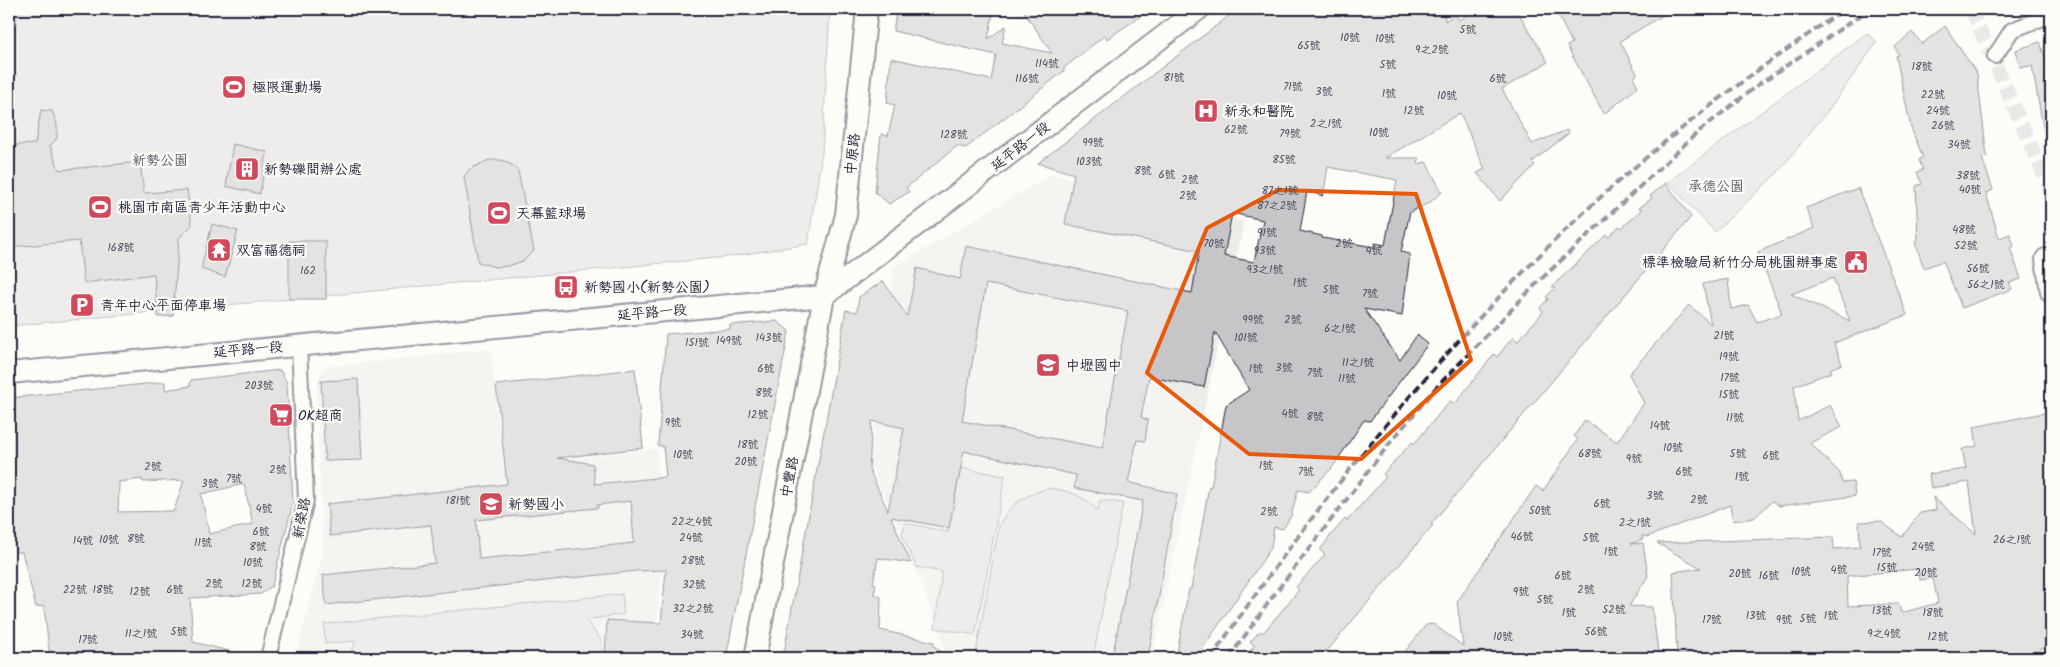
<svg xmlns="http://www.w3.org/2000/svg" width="2060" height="667" viewBox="0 0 2060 667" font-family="Kalam,'LXGW WenKai TC',sans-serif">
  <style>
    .built { fill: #ecece9 }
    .green { fill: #dddcdb; stroke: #807f8b }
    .building { fill: #c6c6c8; stroke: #22223b; fill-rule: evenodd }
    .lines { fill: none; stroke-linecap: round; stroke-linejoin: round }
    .minor-tunnel { stroke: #d1d0d1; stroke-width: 14; stroke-dasharray: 14 7; stroke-linecap: butt }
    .minor-casing { stroke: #22223b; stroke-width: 18 }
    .secondary-casing { stroke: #22223b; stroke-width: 24 }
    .minor { stroke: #fdfcf7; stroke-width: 14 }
    .secondary { stroke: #fdfcf7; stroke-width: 20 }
    .rail { stroke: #22223b; stroke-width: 4; stroke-dasharray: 8 4; stroke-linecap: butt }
    .marked { fill: none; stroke: #e8590c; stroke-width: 4; stroke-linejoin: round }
    .labels { text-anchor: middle; stroke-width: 4.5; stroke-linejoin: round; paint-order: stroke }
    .number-label { font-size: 11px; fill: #4b4b5e }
    .poi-label { font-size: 14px; fill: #22223b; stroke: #fdfcf7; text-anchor: start }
    .street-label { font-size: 14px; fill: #22223b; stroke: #fdfcf7 }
    .park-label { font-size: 14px; fill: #5a5a6b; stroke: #fdfcf7 }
  </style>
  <rect width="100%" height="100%" fill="#fdfcf7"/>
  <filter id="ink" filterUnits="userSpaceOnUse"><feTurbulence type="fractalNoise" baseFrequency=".02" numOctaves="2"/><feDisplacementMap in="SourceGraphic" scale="10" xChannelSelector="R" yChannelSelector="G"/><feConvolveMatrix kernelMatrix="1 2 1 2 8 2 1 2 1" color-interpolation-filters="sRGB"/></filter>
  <g filter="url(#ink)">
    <g class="built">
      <polygon points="1052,174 1244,221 1152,658 948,658 918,574 870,464 894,267"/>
      <polygon points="491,349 503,465 657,449 663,569 651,658 295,658 323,551 316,394 318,380 324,367"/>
    </g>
    <g class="green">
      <polygon points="21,9 830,9 822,153 808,244 727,257 9,326 9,37"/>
      <polygon points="1867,33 1877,42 1829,109 1778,172 1715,232 1668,182"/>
      <polygon points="961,468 1005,476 975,635 935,628 942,572 916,567 902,535 905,523 948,532"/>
      <path d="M1049 488C1070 491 1084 496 1098 511L1100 500 1123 503 1093 658H975L999 526C1010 503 1025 495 1049 488Z"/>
      <polygon points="622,594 624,614 586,620 601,640 603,658 348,658 356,641 325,644 324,624"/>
    </g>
    <g class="building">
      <polygon points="897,9 989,9 989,13 993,14 988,39 1006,26 1002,43 1052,53 1022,9 1151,9 1107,39 1105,35 1064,68 1064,71 966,148 957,146 906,188 909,192 889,204 875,192 881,134 888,136 895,105 887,103 891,58 991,80 996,55 893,31"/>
      <path d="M1238 9H1444L1445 21 1455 14 1459 20 1477 9H1516L1548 62 1502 89 1532 144 1567 130 1569 133 1532 162 1535 165 1500 201 1477 173 1485 169 1460 113 1385 158H1419L1418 164 1426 162 1442 192 1429 203 1410 212 1401 252 1410 254 1402 316 1364 309 1400 360 1417 335 1428 344 1370 421 1364 420 1332 468 1309 492 1298 490 1291 516 1283 529 1274 527 1271 548 1196 658H1176L1189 589H1191L1209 486 1211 487 1226 405 1249 390 1215 332 1204 387 1149 377 1141 417 1148 420 1145 441 1137 440 1128 482 1177 494 1148 658H1112L1143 501 1074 488 1076 475 964 451 949 528 891 517 911 563 878 558 873 583 876 584 874 594 881 597 880 630 934 642V646L949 658H783L846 310 857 312 859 297 883 281 907 316 917 268 960 279 966 246 1192 293 1199 251 1065 224 1074 174 1038 163ZM1328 167 1397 180 1385 245 1375 243 1374 247 1322 238V236L1300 231 1307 191 1323 196ZM1232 213 1263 220 1254 262 1224 256ZM986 284 1128 311 1102 448 962 421ZM872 421 904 428 888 511 869 469Z"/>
      <polygon points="1555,9 1673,9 1620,41 1637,74 1634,78 1638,87 1604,114 1567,46 1572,43"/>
      <polygon points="1945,26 1977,74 1987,157 1982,158 1993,190 1986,193 1999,238 2010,234 2014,247 2010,248 2021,279 2009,283 2012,289 1962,308 1943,261 1924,268 1915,242 1918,240 1916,186 1922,184 1917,172 1923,170 1919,160 1923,157 1911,128 1896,56 1899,55 1895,47 1912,32 1922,44"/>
      <polygon points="2040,42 2049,70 2051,70 2051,131 2044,132 2032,66 2020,67 2016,50"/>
      <polygon points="41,110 52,111 57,124 57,138 50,146 59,170 140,162 144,193 187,190 192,225 179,238 173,316 158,317 154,274 84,283 79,241 11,247 11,190 16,145 35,144"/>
      <polygon points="233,144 267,152 260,194 226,186"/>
      <polygon points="489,160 501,160 512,165 518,171 534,251 523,261 508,266 495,267 478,262 464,176 470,169"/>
      <polygon points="1666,183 1691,217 1431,524 1433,525 1321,658 1242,658 1255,646 1250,642 1260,631 1263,633 1299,590 1296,587 1325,555 1320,550 1332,534 1345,519 1347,521 1386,477 1383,474 1412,442 1414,444 1450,401 1455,404 1494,354 1497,357 1513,337 1518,341 1543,312 1540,308 1548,299 1546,297 1555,288 1552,287 1606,235 1609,237 1619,226 1622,228 1642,209 1639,208 1652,198 1650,196"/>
      <path d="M1858 188 1907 315 1834 343 1842 364 1830 369 1832 372 1794 386 1798 421 1830 405 1842 427 1810 443 1840 473 1842 483 1853 482 1855 496 1779 506 1772 501 1754 518 1733 521 1730 505 1647 537 1642 535 1643 539 1631 544 1643 543 1648 576 1629 606 1652 607 1659 658H1400L1426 625 1433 624 1463 646 1457 602 1536 486 1543 491 1578 439 1574 436 1585 420 1617 442 1644 403 1629 374 1689 305 1711 324 1703 284 1728 279 1731 309 1748 305 1757 322 1782 314 1758 252 1814 228 1806 208ZM1833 278 1850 321 1791 294Z"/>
      <polygon points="212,224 238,231 225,277 201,269"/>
      <rect x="289" y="241" width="37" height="58"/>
      <path d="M777 321 789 331 726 658H605L607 620 661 623 666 570 636 571 326 605 323 575 435 563 431 525 330 536 327 504 507 484 496 385 635 369 643 448 557 458 593 464 595 484 666 477 663 446H658L666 334 730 329V325ZM631 501 634 543 479 559 476 520 598 508 597 505Z"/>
      <path d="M280 370 287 383 293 502 272 586 261 594 190 598 193 642 237 653V658H50L44 606 36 607 22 552H16L9 524V398L165 382V390L190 386 191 380ZM142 479 143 482 184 480 174 511 118 512 119 482ZM244 484 253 524 209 534 201 494Z"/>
      <polygon points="358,379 362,460 325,461 321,381"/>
      <path d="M2049 412 2051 425V643L2026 658H1753V652L1677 655 1673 572 1701 568 1657 543 1833 537 1834 549 1860 547 1859 522 1880 521 1902 537 1920 513 1936 510 1933 497 1976 534 1969 482 1931 488 1929 474 1966 469 1962 449 1977 446 1974 427ZM1918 569 1920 580 1933 578 1938 603 1901 613 1899 604 1848 606 1847 576Z"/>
    </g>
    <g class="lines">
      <polyline class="minor-tunnel" points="1971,9 2051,191"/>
      <defs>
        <g id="minor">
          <polyline points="1995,56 2012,30 2051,15"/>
          <polyline points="268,658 306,500 299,344"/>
        </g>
        <g id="secondary">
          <polyline points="2046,259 2051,292"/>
          <polyline points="9,373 824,296 1199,9"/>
          <polyline points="755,658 824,296 846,215 867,9"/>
        </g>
      </defs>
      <use href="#minor" class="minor-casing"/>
      <use href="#secondary" class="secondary-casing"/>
      <use href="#minor" class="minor"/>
      <use href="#secondary" class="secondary"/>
      <g class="rail">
        <path d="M1211 658C1319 501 1439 350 1578 218 1661 140 1751 73 1845 9"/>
        <polyline points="1229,658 1276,592 1389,444 1435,389 1538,282 1698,132 1759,84 1870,9"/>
      </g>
    </g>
  </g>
  <path d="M0 0H2060V667H0ZM1278 190 1416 194 1471 360 1361 459 1249 454 1147 373 1207 228Z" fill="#fdfcf7" fill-opacity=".55" fill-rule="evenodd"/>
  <path class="marked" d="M1278 190 1416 194 1471 360 1361 459 1249 454 1147 373 1207 228Z"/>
  <defs>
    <symbol id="stadium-square" viewBox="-11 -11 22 22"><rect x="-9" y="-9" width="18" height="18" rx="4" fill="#d1495b" stroke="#fdfcf7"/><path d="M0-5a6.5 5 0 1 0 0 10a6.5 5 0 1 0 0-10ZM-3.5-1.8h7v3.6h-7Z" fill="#fff"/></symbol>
    <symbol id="hospital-square" viewBox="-11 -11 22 22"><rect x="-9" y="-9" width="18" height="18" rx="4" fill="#d1495b" stroke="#fdfcf7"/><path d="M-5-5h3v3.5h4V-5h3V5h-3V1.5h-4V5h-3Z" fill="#fff"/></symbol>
    <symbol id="building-square" viewBox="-11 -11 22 22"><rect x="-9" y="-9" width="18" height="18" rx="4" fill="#d1495b" stroke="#fdfcf7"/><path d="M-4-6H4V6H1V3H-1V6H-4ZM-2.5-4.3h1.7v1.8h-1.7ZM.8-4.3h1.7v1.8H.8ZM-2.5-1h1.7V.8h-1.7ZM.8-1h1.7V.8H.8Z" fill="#fff"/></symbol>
    <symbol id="temple-square" viewBox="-11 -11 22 22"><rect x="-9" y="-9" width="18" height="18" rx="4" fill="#d1495b" stroke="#fdfcf7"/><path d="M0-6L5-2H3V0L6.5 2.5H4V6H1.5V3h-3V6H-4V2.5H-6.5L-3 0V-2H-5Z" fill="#fff"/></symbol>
    <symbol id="civic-square" viewBox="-11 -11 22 22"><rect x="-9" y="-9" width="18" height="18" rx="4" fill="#d1495b" stroke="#fdfcf7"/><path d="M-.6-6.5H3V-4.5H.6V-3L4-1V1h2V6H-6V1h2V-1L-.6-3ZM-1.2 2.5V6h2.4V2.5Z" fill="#fff"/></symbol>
    <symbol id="bus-square" viewBox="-11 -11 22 22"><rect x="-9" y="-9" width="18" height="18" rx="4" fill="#d1495b" stroke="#fdfcf7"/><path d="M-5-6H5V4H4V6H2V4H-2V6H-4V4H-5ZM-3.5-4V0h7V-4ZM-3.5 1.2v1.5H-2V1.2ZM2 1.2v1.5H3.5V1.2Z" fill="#fff"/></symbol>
    <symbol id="parking-square" viewBox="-11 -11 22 22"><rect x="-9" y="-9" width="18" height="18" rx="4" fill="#d1495b" stroke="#fdfcf7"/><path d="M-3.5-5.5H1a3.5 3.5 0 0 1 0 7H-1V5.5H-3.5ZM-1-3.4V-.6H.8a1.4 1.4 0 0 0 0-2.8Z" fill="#fff"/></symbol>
    <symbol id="school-square" viewBox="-11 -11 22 22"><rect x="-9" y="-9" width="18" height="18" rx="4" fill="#d1495b" stroke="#fdfcf7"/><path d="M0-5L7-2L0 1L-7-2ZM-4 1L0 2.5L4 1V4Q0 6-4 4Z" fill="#fff"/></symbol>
    <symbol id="supermarket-square" viewBox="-11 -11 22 22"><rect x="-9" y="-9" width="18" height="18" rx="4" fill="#d1495b" stroke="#fdfcf7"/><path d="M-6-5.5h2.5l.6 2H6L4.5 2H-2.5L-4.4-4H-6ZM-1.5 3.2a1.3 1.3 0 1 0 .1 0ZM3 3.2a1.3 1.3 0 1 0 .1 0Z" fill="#fff"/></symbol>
  </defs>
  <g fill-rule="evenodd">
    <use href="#stadium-square" x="220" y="73" width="28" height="28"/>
    <use href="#hospital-square" x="1192" y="97" width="28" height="28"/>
    <use href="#building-square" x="233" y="155" width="28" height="28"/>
    <use href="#stadium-square" x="86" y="193" width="28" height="28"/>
    <use href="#stadium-square" x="485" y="199" width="28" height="28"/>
    <use href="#temple-square" x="205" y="236" width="28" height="28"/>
    <use href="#civic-square" x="1842" y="248" width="28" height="28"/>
    <use href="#bus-square" x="552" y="273" width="28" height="28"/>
    <use href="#parking-square" x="68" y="291" width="28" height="28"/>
    <use href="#school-square" x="1034" y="351" width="28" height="28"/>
    <use href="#supermarket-square" x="267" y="401" width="28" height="28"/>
    <use href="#school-square" x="477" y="490" width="28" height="28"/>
  </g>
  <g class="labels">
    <g class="number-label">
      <text x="1468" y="33">5號</text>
      <text x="1350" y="41">10號</text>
      <text x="1385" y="42">10號</text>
      <text x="1309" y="49">65號</text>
      <text x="1432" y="53">9之2號</text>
      <text x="1047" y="67">114號</text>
      <text x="1388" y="68">5號</text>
      <text x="1922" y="70">18號</text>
      <text x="1174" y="81">81號</text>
      <text x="1027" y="82">116號</text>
      <text x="1498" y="82">6號</text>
      <text x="1293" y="90">71號</text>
      <text x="1324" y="95">3號</text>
      <text x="1389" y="97">1號</text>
      <text x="1933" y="98">22號</text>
      <text x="1447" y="99">10號</text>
      <text x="1414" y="114">12號</text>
      <text x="1938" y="114">24號</text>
      <text x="1326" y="127">2之1號</text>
      <text x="1943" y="129">26號</text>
      <text x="1236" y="133">62號</text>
      <text x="1379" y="136">10號</text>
      <text x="1290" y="137">79號</text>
      <text x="954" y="138">128號</text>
      <text x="1093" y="146">99號</text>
      <text x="1959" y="148">34號</text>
      <text x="1284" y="163">85號</text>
      <text x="1089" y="165">103號</text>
      <text x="1143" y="174">8號</text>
      <text x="1167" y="178">6號</text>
      <text x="1968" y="179">38號</text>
      <text x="1190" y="183">2號</text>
      <text x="1970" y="193">40號</text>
      <text x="1280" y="194">87之1號</text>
      <text x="1188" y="199">2號</text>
      <text x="1277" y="209">87之2號</text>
      <text x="1964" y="233">48號</text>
      <text x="1267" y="236">91號</text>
      <text x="1214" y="247">70號</text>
      <text x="1344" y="247">2號</text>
      <text x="1966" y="249">52號</text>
      <text x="121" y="251">168號</text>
      <text x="1265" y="254">93號</text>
      <text x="1374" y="254">4號</text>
      <text x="1978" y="272">56號</text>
      <text x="1265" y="273">93之1號</text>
      <text x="308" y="274">162</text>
      <text x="1300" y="286">1號</text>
      <text x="1986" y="288">56之1號</text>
      <text x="1331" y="293">5號</text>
      <text x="1370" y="297">7號</text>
      <text x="1253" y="323">99號</text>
      <text x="1293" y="323">2號</text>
      <text x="1340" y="332">6之1號</text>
      <text x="1724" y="339">21號</text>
      <text x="769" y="341">143號</text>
      <text x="1246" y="341">101號</text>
      <text x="729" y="344">149號</text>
      <text x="697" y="346">151號</text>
      <text x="1729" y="360">19號</text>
      <text x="1358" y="366">11之1號</text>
      <text x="1284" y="371">3號</text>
      <text x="766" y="372">6號</text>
      <text x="1256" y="372">1號</text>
      <text x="1315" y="376">7號</text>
      <text x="1730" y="381">17號</text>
      <text x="1347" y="382">11號</text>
      <text x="259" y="389">203號</text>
      <text x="764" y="396">8號</text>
      <text x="1729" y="398">15號</text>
      <text x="1290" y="417">4號</text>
      <text x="758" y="418">12號</text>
      <text x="1315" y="420">8號</text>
      <text x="1735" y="421">11號</text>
      <text x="673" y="426">9號</text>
      <text x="1660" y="429">14號</text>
      <text x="748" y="448">18號</text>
      <text x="1673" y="451">10號</text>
      <text x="1590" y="457">68號</text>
      <text x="1738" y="457">5號</text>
      <text x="683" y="458">10號</text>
      <text x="1771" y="459">6號</text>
      <text x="1634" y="462">9號</text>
      <text x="746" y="465">20號</text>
      <text x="1266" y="469">1號</text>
      <text x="153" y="470">2號</text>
      <text x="278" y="473">2號</text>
      <text x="1306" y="475">7號</text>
      <text x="1684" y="475">6號</text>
      <text x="1742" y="480">1號</text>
      <text x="234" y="482">7號</text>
      <text x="210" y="487">3號</text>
      <text x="1655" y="499">3號</text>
      <text x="1699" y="503">2號</text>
      <text x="458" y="504">181號</text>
      <text x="1602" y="507">6號</text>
      <text x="264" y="512">4號</text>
      <text x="1540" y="514">50號</text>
      <text x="1269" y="515">2號</text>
      <text x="692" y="525">22之4號</text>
      <text x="1635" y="526">2之1號</text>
      <text x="261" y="535">6號</text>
      <text x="1522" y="540">46號</text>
      <text x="691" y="541">24號</text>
      <text x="1591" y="541">5號</text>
      <text x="136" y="542">8號</text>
      <text x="109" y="543">10號</text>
      <text x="2012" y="543">26之1號</text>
      <text x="83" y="544">14號</text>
      <text x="203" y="546">11號</text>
      <text x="258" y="550">8號</text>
      <text x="1923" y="550">24號</text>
      <text x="1611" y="555">1號</text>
      <text x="1882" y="556">17號</text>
      <text x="693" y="564">28號</text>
      <text x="253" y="566">10號</text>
      <text x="1887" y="571">15號</text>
      <text x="1839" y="573">4號</text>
      <text x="1801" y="575">10號</text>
      <text x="1926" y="576">20號</text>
      <text x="1740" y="577">20號</text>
      <text x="1563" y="579">6號</text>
      <text x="1769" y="579">16號</text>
      <text x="214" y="587">2號</text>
      <text x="252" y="587">12號</text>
      <text x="694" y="588">32號</text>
      <text x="75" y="593">22號</text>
      <text x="103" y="593">18號</text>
      <text x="175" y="593">6號</text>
      <text x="1586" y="593">2號</text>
      <text x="140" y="595">12號</text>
      <text x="1521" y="595">9號</text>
      <text x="1545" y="603">5號</text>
      <text x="693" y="612">32之2號</text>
      <text x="1614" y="613">52號</text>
      <text x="1882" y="614">13號</text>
      <text x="1569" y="616">1號</text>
      <text x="1933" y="616">18號</text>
      <text x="1756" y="619">13號</text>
      <text x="1831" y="619">1號</text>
      <text x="1808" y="622">5號</text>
      <text x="1712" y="623">17號</text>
      <text x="1784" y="623">9號</text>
      <text x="179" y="635">5號</text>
      <text x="1596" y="635">56號</text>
      <text x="141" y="637">11之1號</text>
      <text x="1884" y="637">9之4號</text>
      <text x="692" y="638">34號</text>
      <text x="1503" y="640">10號</text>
      <text x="1938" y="640">12號</text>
      <text x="88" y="643">17號</text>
    </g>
    <g class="poi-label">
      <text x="252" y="92">極限運動場</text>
      <text x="1224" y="116">新永和醫院</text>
      <text x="264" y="174">新勢礫間辦公處</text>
      <text x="118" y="212">桃園市南區青少年活動中心</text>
      <text x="516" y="218">天幕籃球場</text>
      <text x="236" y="255">双富福德祠</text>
      <text x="1838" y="267" text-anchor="end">標準檢驗局新竹分局桃園辦事處</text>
      <text x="584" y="292">新勢國小(新勢公園)</text>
      <text x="100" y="310">青年中心平面停車場</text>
      <text x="1066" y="370">中壢國中</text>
      <text x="298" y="420">OK超商</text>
      <text x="508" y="509">新勢國小</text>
    </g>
    <g class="street-label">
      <text transform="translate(1020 146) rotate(-38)" y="5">延平路一段</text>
      <text transform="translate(852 154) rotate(-84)" y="5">中原路</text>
      <text transform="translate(652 312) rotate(-5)" y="5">延平路一段</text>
      <text transform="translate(248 349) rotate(-5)" y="5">延平路一段</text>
      <text transform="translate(789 477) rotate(-79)" y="5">中豐路</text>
      <text transform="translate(301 518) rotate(-80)" y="5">新榮路</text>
    </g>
    <g class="park-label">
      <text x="160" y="165">新勢公園</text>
      <text x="1716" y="191">承德公園</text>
    </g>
  </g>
  <rect width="2060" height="667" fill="none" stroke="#fdfcf7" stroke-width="30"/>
  <rect x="15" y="15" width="2030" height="637" fill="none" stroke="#22223b" stroke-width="2" filter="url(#ink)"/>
</svg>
